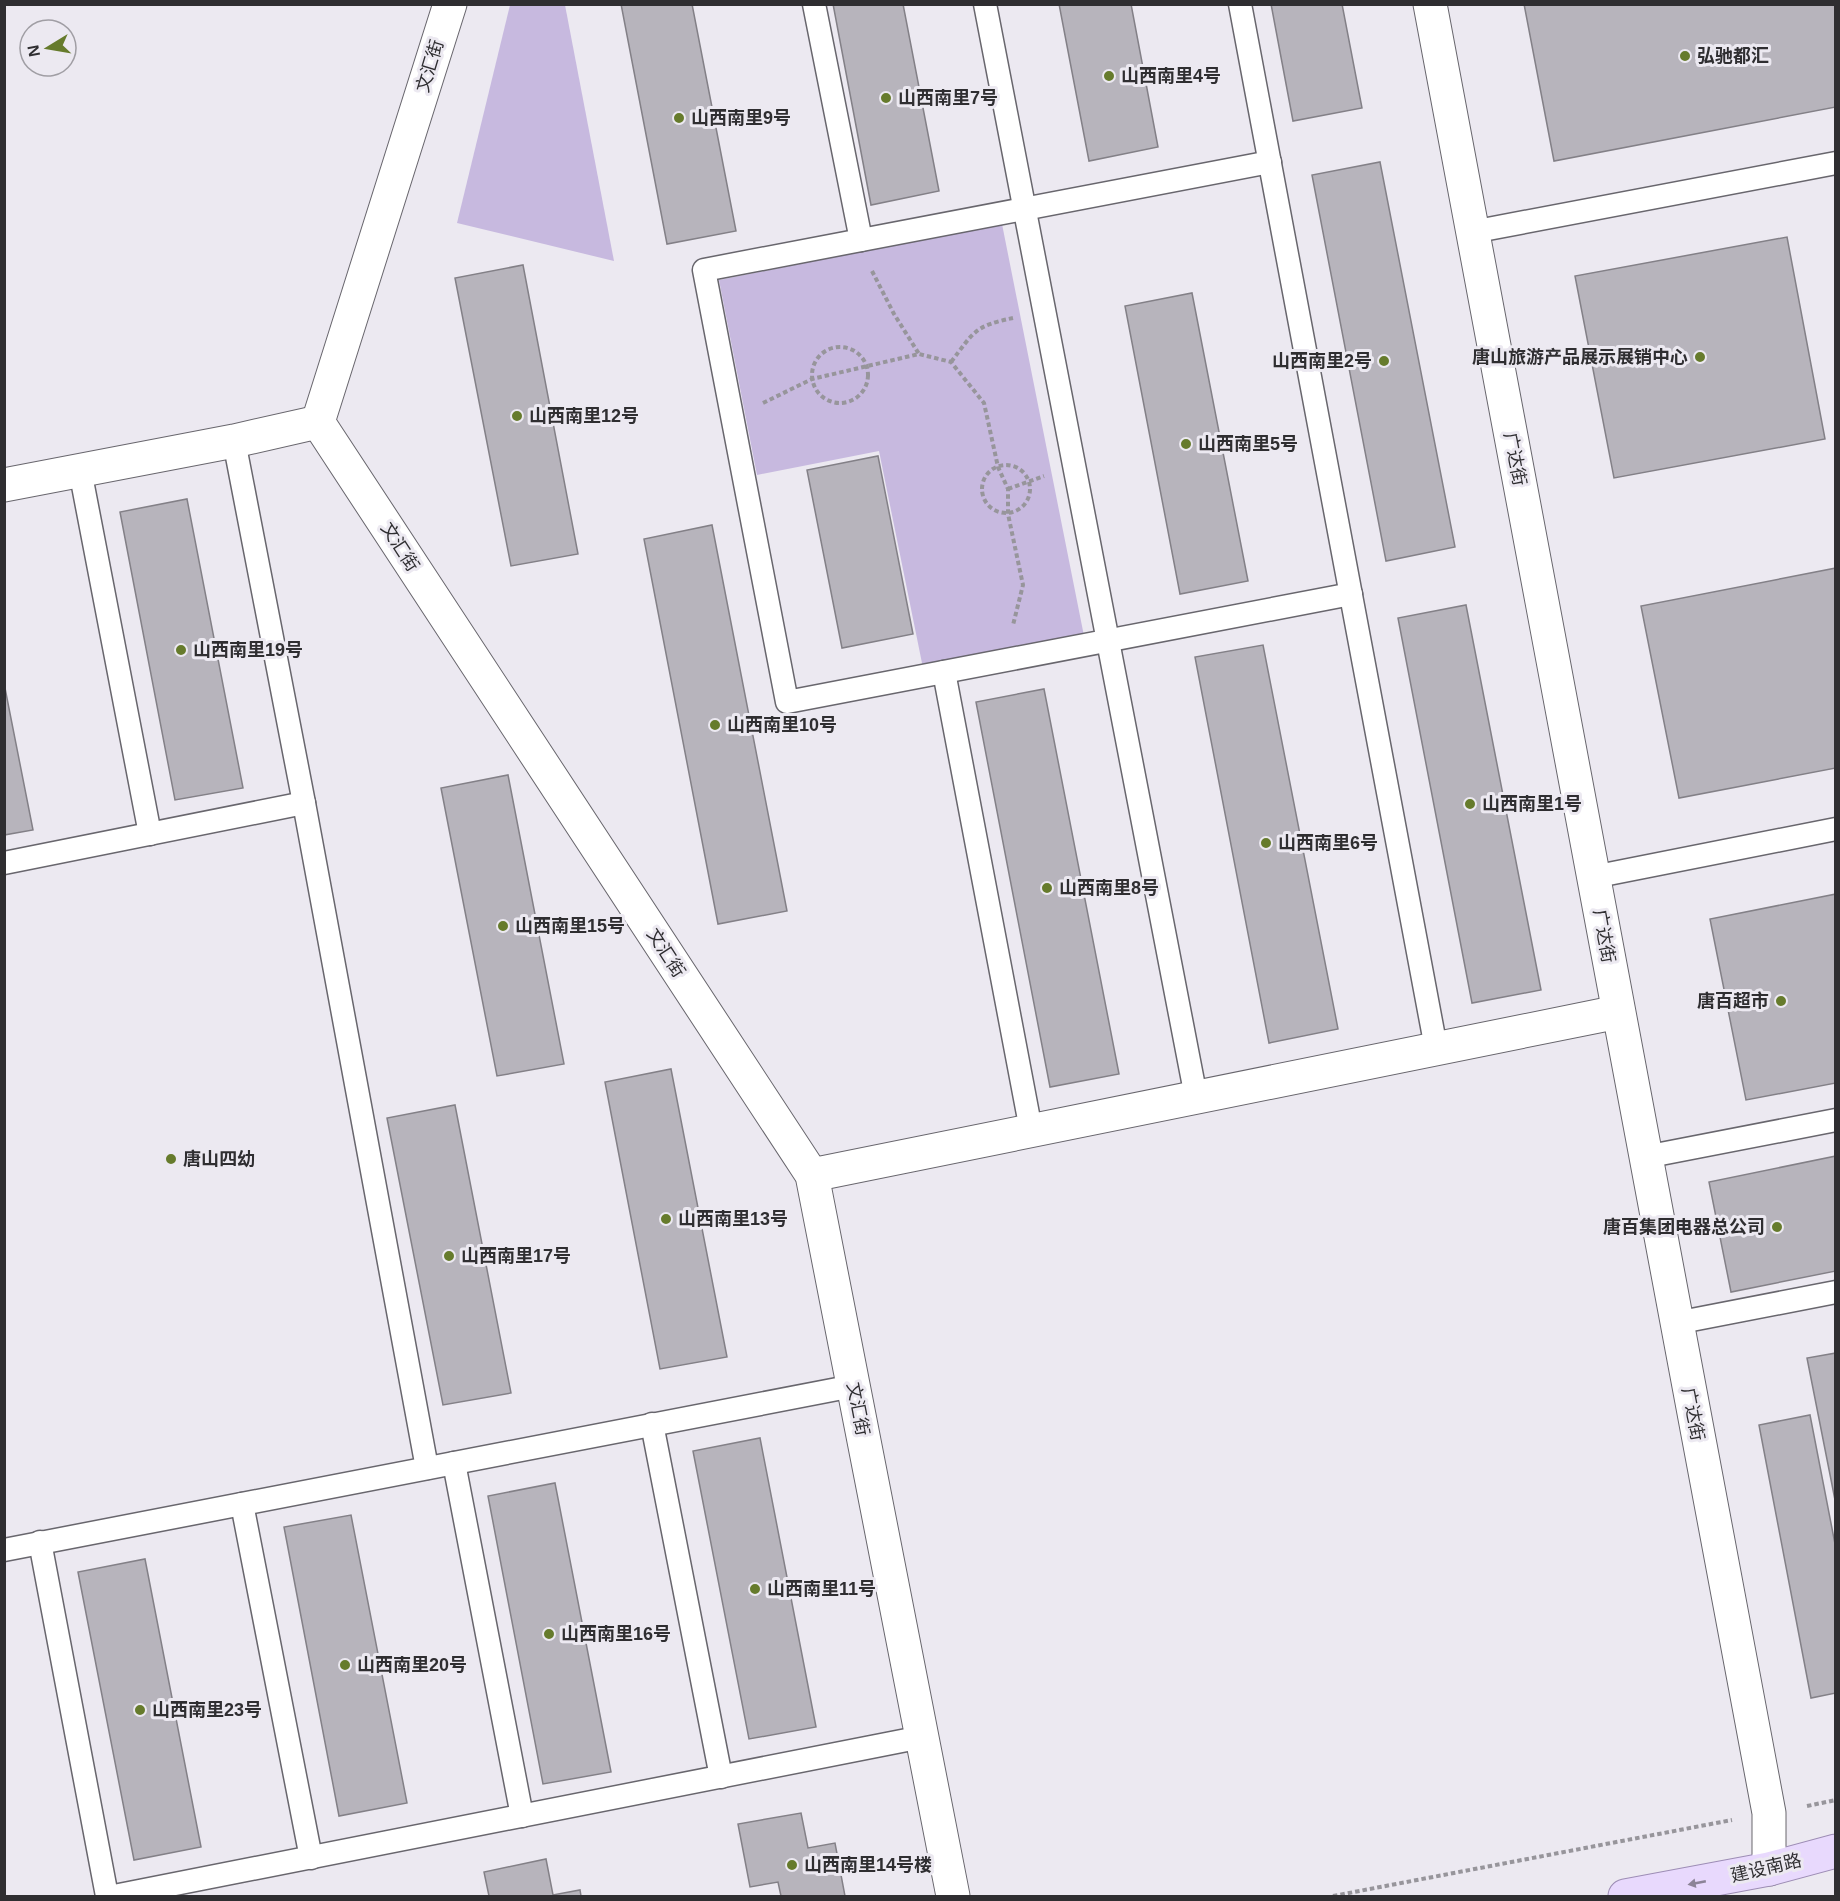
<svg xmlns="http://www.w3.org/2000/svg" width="1840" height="1901" viewBox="0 0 1840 1901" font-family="Helvetica,'Noto Sans SC',sans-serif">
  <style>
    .green { fill: #c7b9df }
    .building { fill: #b7b4bc; stroke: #838087; stroke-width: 1.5 }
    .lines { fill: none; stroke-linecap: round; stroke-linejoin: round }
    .service-casing { stroke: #68666d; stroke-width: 25 }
    .minor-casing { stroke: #68666d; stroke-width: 35 }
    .primary-casing { stroke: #9d8db5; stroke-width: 35 }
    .path { stroke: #97959b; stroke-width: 4; stroke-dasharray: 4.5 3; stroke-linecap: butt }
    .service { stroke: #fff; stroke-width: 22 }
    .minor { stroke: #fff; stroke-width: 33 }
    .primary { stroke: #e8d9fd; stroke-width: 33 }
    .oneway { fill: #8c8497 }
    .poi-dot { fill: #667b2c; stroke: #ece9f1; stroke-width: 2 }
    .labels { text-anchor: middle; stroke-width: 6; stroke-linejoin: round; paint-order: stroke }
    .poi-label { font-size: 18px; font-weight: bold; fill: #2f2e31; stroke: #ece9f1; text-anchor: start }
    .street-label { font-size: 18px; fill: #2f2e31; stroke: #ece9f1 }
  </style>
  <rect width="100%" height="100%" fill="#ece9f1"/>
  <g class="green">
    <polygon points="510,5 565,5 614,261 457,223"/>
    <polygon points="1002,224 1084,636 923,668 879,451 757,475 719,280"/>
  </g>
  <g class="building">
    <polygon points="621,4 692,4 736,231 667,244"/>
    <polygon points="833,4 903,4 939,191 871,205"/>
    <polygon points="1059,4 1131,4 1158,147 1089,161"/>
    <polygon points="1271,4 1342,4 1362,108 1293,121"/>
    <polygon points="1524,4 1836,4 1836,107 1554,161"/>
    <polygon points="1380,162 1455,547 1386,561 1312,175"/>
    <polygon points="1787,237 1825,439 1614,478 1575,276"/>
    <polygon points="523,265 578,554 511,566 455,278"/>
    <polygon points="1192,293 1248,581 1180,594 1125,306"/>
    <polygon points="878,456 913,634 842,648 807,470"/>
    <polygon points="187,499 243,788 175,800 120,512"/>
    <polygon points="712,525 787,911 718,924 644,539"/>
    <polygon points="1836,568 1836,768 1679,798 1641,606"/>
    <polygon points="1466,605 1541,990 1472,1003 1398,618"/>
    <polygon points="1263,645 1338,1029 1269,1043 1195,657"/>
    <polygon points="4,683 33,830 4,835"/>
    <polygon points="1044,689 1119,1074 1050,1087 976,702"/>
    <polygon points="508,775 564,1064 497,1076 441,788"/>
    <polygon points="1836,894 1836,1083 1746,1100 1710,919"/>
    <polygon points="671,1069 727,1357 660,1369 605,1082"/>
    <polygon points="455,1105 511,1393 443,1405 387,1118"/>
    <polygon points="1836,1156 1836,1271 1731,1292 1709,1182"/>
    <polygon points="1836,1353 1836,1505 1807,1358"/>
    <polygon points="1810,1415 1836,1549 1836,1693 1811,1698 1759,1425"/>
    <polygon points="760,1438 816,1727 749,1739 693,1451"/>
    <polygon points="555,1483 611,1772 543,1784 488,1496"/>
    <polygon points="351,1515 407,1803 339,1816 284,1527"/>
    <polygon points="145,1559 201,1847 134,1860 78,1572"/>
    <polygon points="801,1813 808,1848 835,1843 845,1896 781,1896 778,1882 750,1887 738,1824"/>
    <polygon points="546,1859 553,1895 580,1890 581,1896 489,1896 484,1872"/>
  </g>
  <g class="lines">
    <defs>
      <g id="service">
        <polyline points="814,4 861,240"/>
        <polyline points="985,4 1196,1097"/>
        <polyline points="1240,4 1436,1048"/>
        <polyline points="1270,162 704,270 787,702 1351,594"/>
        <polyline points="1472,232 1836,163"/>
        <polyline points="234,441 304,803 427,1468"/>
        <polyline points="80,470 150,834"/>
        <polyline points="944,672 1031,1130"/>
        <polyline points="4,863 304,803"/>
        <polyline points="1593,877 1836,829"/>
        <polyline points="1645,1157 1836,1120"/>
        <polyline points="1676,1323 1836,1292"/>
        <polyline points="652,1424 721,1777"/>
        <polyline points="454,1463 522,1816"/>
        <polyline points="242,1504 311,1858"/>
        <polyline points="40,1542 107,1896"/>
        <polyline points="4,1550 853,1386"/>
        <polyline points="114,1896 922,1737"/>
      </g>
      <g id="minor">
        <polyline points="450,4 318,422 812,1175 953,1896"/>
        <polyline points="1430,4 1769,1813 1769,1869"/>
        <polyline points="4,485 234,441 318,422"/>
        <polyline points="812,1175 1618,1012"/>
      </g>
      <polyline id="primary" points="1625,1896 1769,1869 1836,1851"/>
    </defs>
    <use href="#service" class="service-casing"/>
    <use href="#minor" class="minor-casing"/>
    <use href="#primary" class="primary-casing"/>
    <g class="path">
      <polyline points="872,271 894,314 919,354"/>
      <circle cx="840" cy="375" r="28"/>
      <path d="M951 362C974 332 974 326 1013 318"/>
      <polyline points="763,403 812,379 919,354 951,362 984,403 998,467 1008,489 1008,514 1023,585 1013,625"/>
      <circle cx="1006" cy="489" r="24"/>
      <polyline points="1008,489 1044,476"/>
      <polyline points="1807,1806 1836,1800"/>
      <polyline points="1333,1896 1732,1820"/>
    </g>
    <use href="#service" class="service"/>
    <use href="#minor" class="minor"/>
    <use href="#primary" class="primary"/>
  </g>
  <defs><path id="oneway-solid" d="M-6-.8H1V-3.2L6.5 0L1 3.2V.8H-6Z" transform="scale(1.5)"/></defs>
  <use class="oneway" href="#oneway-solid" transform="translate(1697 1883) rotate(169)"/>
  <g class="poi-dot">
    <circle cx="1685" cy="56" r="6"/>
    <circle cx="1109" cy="76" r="6"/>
    <circle cx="886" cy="98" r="6"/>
    <circle cx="679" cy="118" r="6"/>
    <circle cx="1700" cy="357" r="6"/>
    <circle cx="1384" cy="361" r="6"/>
    <circle cx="517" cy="416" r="6"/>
    <circle cx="1186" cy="444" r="6"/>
    <circle cx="181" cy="650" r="6"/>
    <circle cx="715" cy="725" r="6"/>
    <circle cx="1470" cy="804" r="6"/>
    <circle cx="1266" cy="843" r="6"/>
    <circle cx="1047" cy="888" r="6"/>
    <circle cx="503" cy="926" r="6"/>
    <circle cx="1781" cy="1001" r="6"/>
    <circle cx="171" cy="1159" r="6"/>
    <circle cx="666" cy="1219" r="6"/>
    <circle cx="1777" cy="1227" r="6"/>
    <circle cx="449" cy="1256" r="6"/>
    <circle cx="755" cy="1589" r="6"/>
    <circle cx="549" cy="1634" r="6"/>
    <circle cx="345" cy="1665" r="6"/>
    <circle cx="140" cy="1710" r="6"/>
    <circle cx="792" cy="1865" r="6"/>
  </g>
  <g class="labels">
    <g class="poi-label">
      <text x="1697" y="62">弘驰都汇</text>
      <text x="1121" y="82">山西南里4号</text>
      <text x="898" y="104">山西南里7号</text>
      <text x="691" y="124">山西南里9号</text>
      <text x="1688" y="363" text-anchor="end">唐山旅游产品展示展销中心</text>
      <text x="1372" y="367" text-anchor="end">山西南里2号</text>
      <text x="529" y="422">山西南里12号</text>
      <text x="1198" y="450">山西南里5号</text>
      <text x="193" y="656">山西南里19号</text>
      <text x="727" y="731">山西南里10号</text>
      <text x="1482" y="810">山西南里1号</text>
      <text x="1278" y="849">山西南里6号</text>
      <text x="1059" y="894">山西南里8号</text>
      <text x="515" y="932">山西南里15号</text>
      <text x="1769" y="1007" text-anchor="end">唐百超市</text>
      <text x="183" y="1165">唐山四幼</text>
      <text x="678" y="1225">山西南里13号</text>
      <text x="1765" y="1233" text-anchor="end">唐百集团电器总公司</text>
      <text x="461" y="1262">山西南里17号</text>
      <text x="767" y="1595">山西南里11号</text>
      <text x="561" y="1640">山西南里16号</text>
      <text x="357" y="1671">山西南里20号</text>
      <text x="152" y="1716">山西南里23号</text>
      <text x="804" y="1871">山西南里14号楼</text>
    </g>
    <g class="street-label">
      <text transform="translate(430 66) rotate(-73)" y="6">文汇街</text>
      <text transform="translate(1515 459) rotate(79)" y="6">广达街</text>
      <text transform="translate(400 547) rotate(57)" y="6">文汇街</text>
      <text transform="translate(1604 936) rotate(80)" y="6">广达街</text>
      <text transform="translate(666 953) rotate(57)" y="6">文汇街</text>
      <text transform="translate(858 1409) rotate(79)" y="6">文汇街</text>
      <text transform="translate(1693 1414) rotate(79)" y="6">广达街</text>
      <text transform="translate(1766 1868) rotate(-13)" y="6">建设南路</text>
    </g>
  </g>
  <rect width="1840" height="1901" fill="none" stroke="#2f2e31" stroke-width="12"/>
  <g transform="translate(48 48) rotate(259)"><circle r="28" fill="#ece9f1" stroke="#a09ea4" stroke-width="1.5"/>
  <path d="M0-4.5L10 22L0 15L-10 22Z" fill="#667b2c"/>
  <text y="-9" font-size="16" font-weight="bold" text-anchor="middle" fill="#2f2e31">N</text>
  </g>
</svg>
